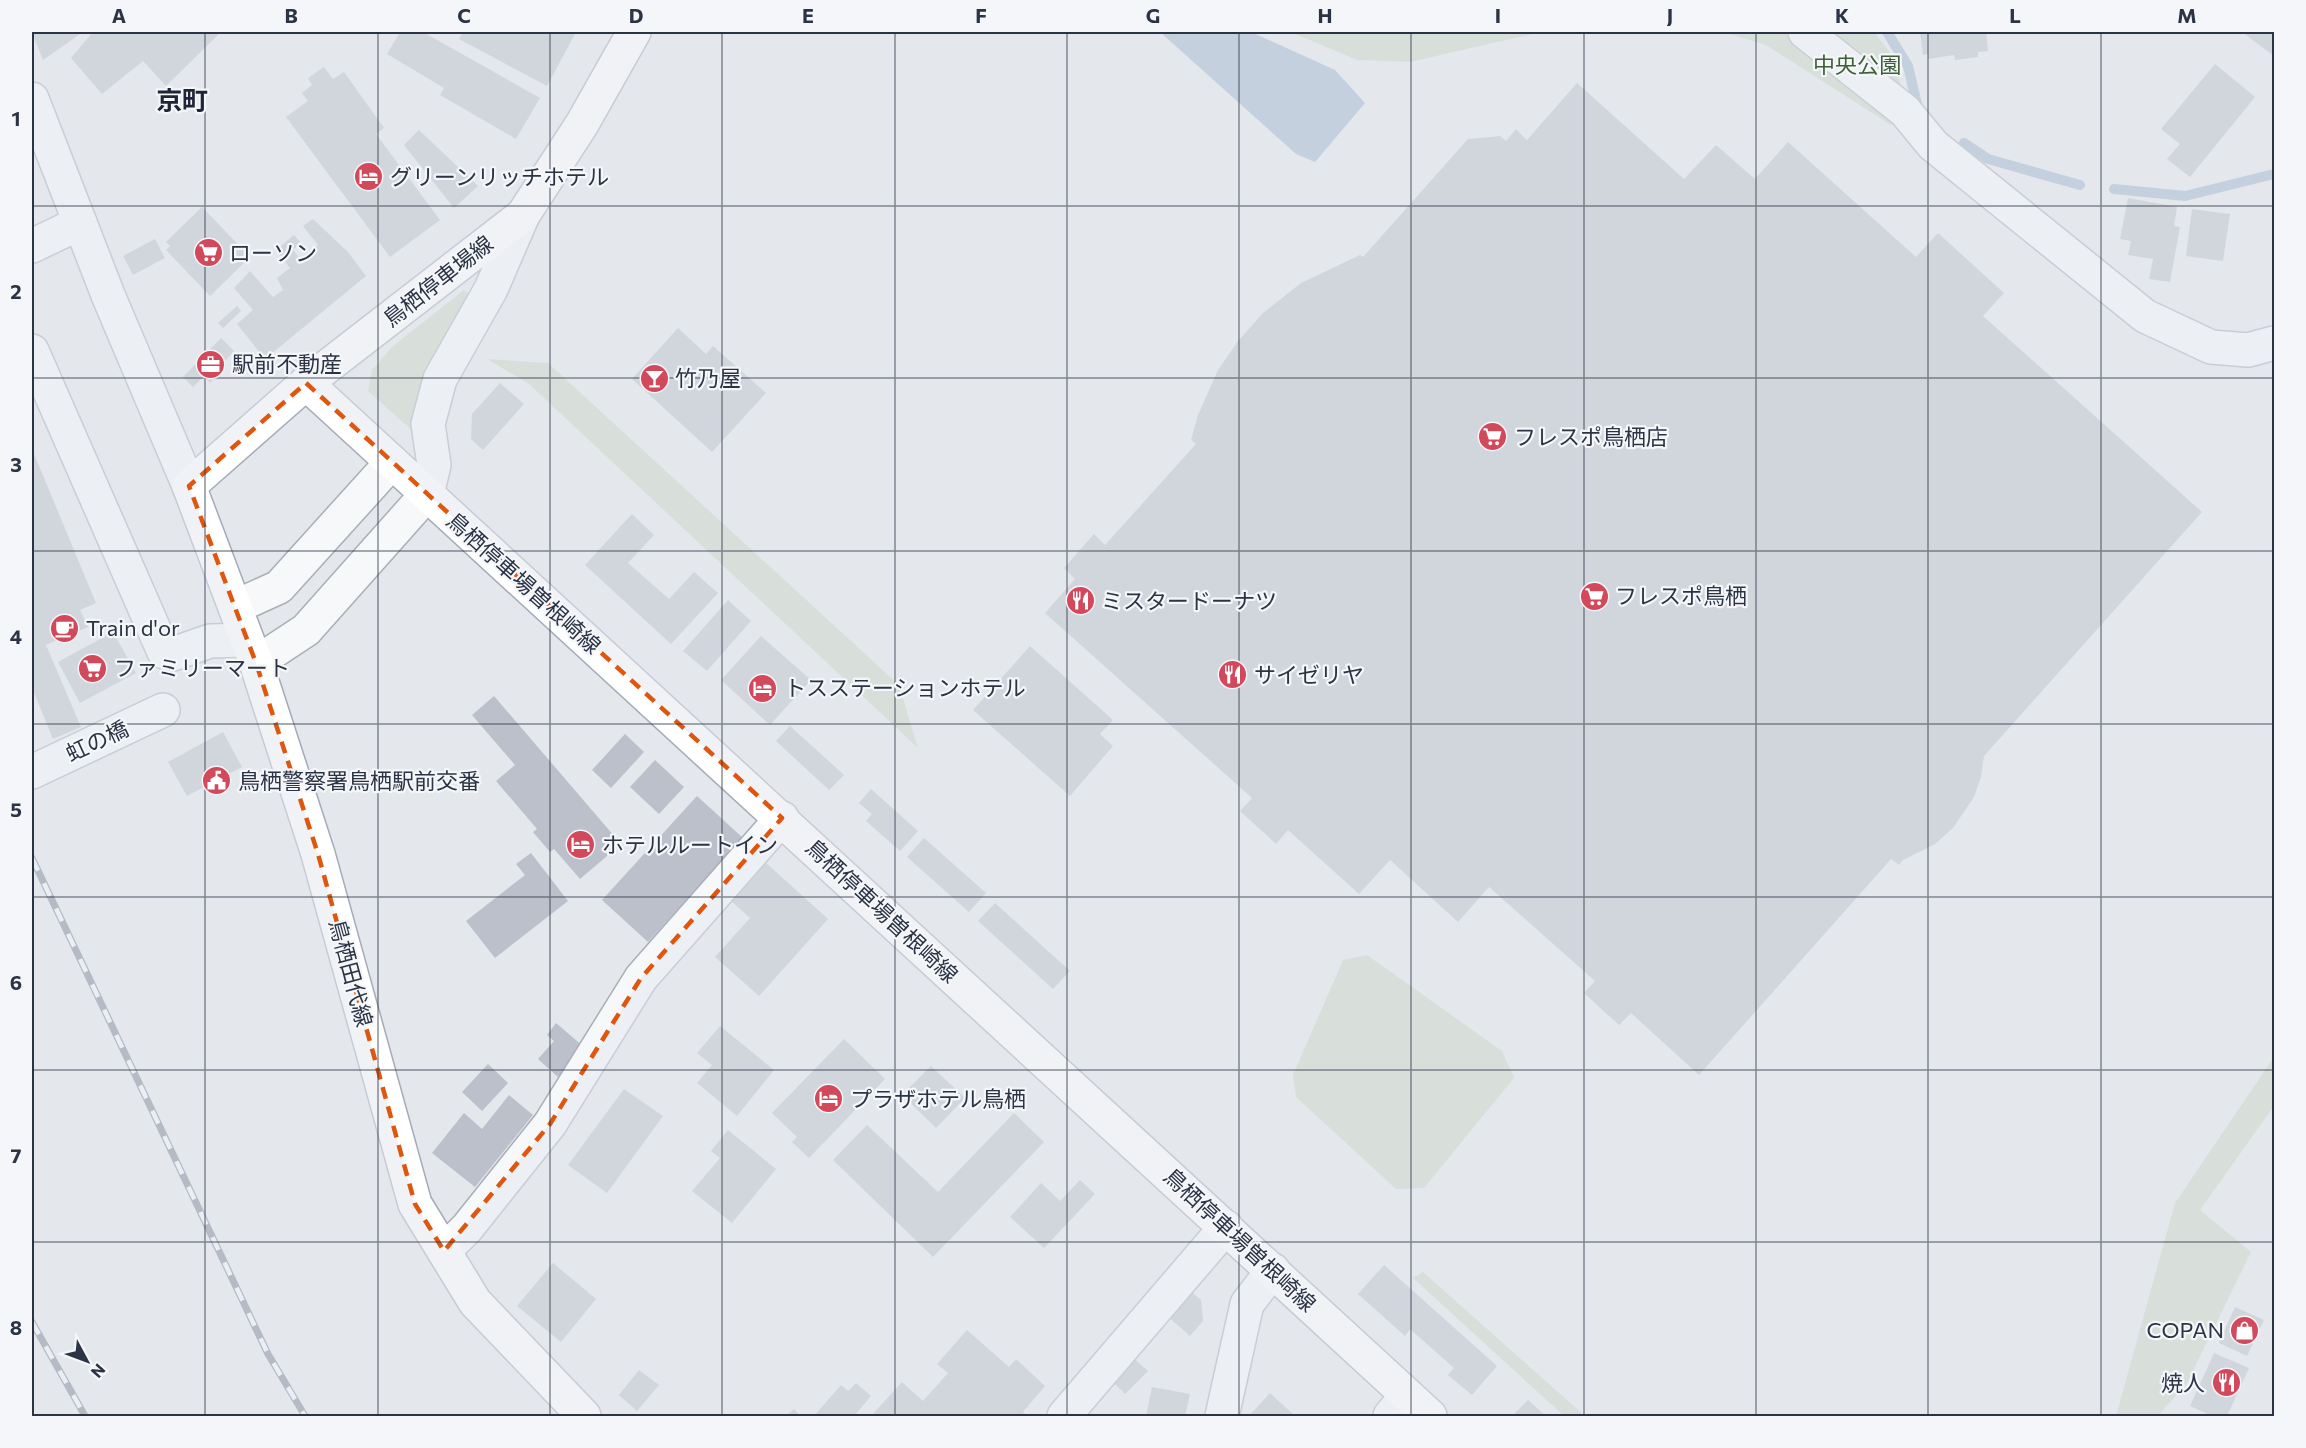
<svg xmlns="http://www.w3.org/2000/svg" width="2306" height="1448" viewBox="0 0 2306 1448" font-family="Commissioner,'Noto Sans JP',sans-serif">
  <style>
    .green { fill: #c9d6c5 }
    .water { fill: #9fb4cc }
    .lines { fill: none; stroke-linecap: round; stroke-linejoin: round }
    .stream { stroke: #9fb4cc; stroke-width: 10 }
    .building { fill: #bbc0ca }
    .minor-casing { stroke: #a9aeb7; stroke-width: 36 }
    .major-casing { stroke: #a3abb8; stroke-width: 36 }
    .minor { stroke: #f7f8fa; stroke-width: 33 }
    .major { stroke: #fff; stroke-width: 33 }
    .rail-casing { stroke: #7d8696; stroke-width: 7 }
    .rail { stroke: #f4f6f9; stroke-width: 4.5; stroke-dasharray: 14; stroke-linecap: butt }
    .marked { fill: none; stroke: #df570f; stroke-width: 4.5; stroke-dasharray: 12 8; stroke-linejoin: round }
    .grid { fill: none; stroke: #2b3445; stroke-width: 1.5; stroke-opacity: 0.55 }
    .labels { text-anchor: middle; stroke-width: 4.5; stroke-linejoin: round; paint-order: stroke }
    .park-label { font-size: 22px; fill: #3f6138; stroke: #f4f6f9 }
    .poi-label { font-size: 22px; fill: #2b3445; stroke: #f4f6f9; text-anchor: start }
    .street-label { font-size: 22px; fill: #2b3445; stroke: #f4f6f9 }
    .quarter-label { font-size: 26px; font-weight: bold; fill: #1d2536; stroke: #f4f6f9 }
    .neatline { fill: none; stroke: #2b3445; stroke-width: 2 }
    .grid-label { font-size: 20px; text-anchor: middle; font-weight: bold; fill: #2b3445 }
  </style>
  <rect width="100%" height="100%" fill="#e4e7ec"/>
  <g class="green">
    <polygon points="1291,32 1541,32 1410,62 1357,60"/>
    <polygon points="1723,32 1874,32 1896,60 1905,111 1891,125 1766,45"/>
    <polygon points="464,290 473,297 415,433 368,391 372,370 393,346"/>
    <polygon points="487,359 548,363 899,685 918,748 529,384"/>
    <polygon points="1367,955 1502,1051 1514,1078 1424,1188 1396,1189 1296,1097 1293,1075 1343,960"/>
    <polygon points="2274,1057 2274,1106 2200,1210 2251,1252 2187,1383 2158,1416 2116,1416 2175,1203"/>
    <polygon points="1423,1272 1585,1416 1564,1416 1413,1278"/>
  </g>
  <polygon class="water" points="1160,32 1251,32 1335,70 1365,103 1315,162 1296,154"/>
  <g class="lines">
    <g class="stream">
      <polyline points="1887,32 1908,66 1918,109"/>
      <polyline points="1964,143 1988,159 2080,185"/>
      <polyline points="2114,189 2185,196 2274,174"/>
    </g>
  </g>
  <g class="building">
    <polygon points="32,32 83,32 43,60"/>
    <polygon points="93,32 221,32 166,86 143,61 102,94 71,58"/>
    <polygon points="400,32 423,32 540,98 516,139 440,95 444,88 387,54"/>
    <polygon points="463,32 576,32 547,86 459,39"/>
    <polygon points="1920,32 1986,32 1988,51 1978,52 1978,57 1955,60 1954,55 1928,59 1928,54 1923,55"/>
    <polygon points="2242,32 2274,32 2274,56"/>
    <polygon points="2215,64 2255,97 2190,177 2167,159 2180,144 2161,129"/>
    <polygon points="324,67 333,79 344,72 384,128 376,134 440,220 390,257 286,117 308,101 302,93 312,85 308,78"/>
    <polygon points="1577,83 1684,179 1716,145 1755,179 1788,142 1916,257 1938,233 2004,293 1983,316 2202,512 1984,756 1981,777 1974,797 1953,828 1935,844 1903,860 1899,865 1891,859 1699,1075 1631,1013 1619,1025 1584,993 1595,981 1489,887 1458,922 1390,860 1359,894 1288,830 1276,844 1240,811 1252,798 1045,613 1075,579 1064,568 1094,534 1105,545 1196,444 1191,440 1198,415 1218,370 1238,341 1263,313 1301,283 1360,255 1363,257 1468,139 1500,136 1506,141 1516,129 1527,140"/>
    <polygon points="419,130 478,186 454,208 404,145"/>
    <polygon points="2128,198 2177,207 2174,226 2180,227 2170,282 2149,279 2153,259 2128,255 2131,241 2120,239"/>
    <polygon points="202,207 250,257 210,296 166,250 170,246 166,242"/>
    <polygon points="2192,209 2230,214 2223,261 2186,256"/>
    <polygon points="313,219 348,252 366,276 265,359 237,324 253,310 234,288 250,271 273,297 283,290 277,278 290,268 276,250 294,235 301,243 293,250 300,259 318,245 303,226"/>
    <polygon points="155,239 165,258 133,275 123,256"/>
    <polygon points="237,306 241,311 223,328 218,323"/>
    <polygon points="678,328 706,354 713,346 766,393 712,452 632,379"/>
    <polygon points="221,338 234,351 225,361 226,366 210,383 204,376 193,387 183,377"/>
    <polygon points="500,383 524,404 483,450 471,439 472,414"/>
    <polygon points="32,449 96,603 80,610 88,627 46,645 81,727 53,739 32,688"/>
    <polygon points="632,514 654,535 628,563 669,599 694,572 718,593 671,644 585,565"/>
    <polygon points="728,600 751,621 707,671 683,651"/>
    <polygon points="113,632 136,673 80,703 58,662"/>
    <polygon points="761,636 811,680 770,725 721,680"/>
    <polygon points="1030,646 1113,720 1100,734 1113,746 1070,796 973,710"/>
    <polygon points="494,696 621,844 580,879 554,849 550,852 533,832 537,829 496,781 515,765 472,715"/>
    <polygon points="790,726 844,775 829,790 776,741"/>
    <polygon points="223,732 242,767 187,796 168,762"/>
    <polygon points="625,734 644,752 611,788 592,770"/>
    <polygon points="655,760 684,787 659,814 630,787"/>
    <polygon points="871,789 918,831 900,851 866,821 872,814 859,803"/>
    <polygon points="697,796 743,838 648,942 602,900"/>
    <polygon points="924,838 986,893 969,912 907,857"/>
    <polygon points="531,853 568,901 495,958 466,921 525,875 516,864"/>
    <polygon points="765,862 828,919 759,996 715,957 750,918 730,900"/>
    <polygon points="995,903 1070,971 1053,989 978,921"/>
    <polygon points="556,1023 584,1047 558,1077 538,1059 554,1041 547,1035"/>
    <polygon points="720,1026 774,1070 737,1116 697,1083 712,1065 697,1053"/>
    <polygon points="844,1039 885,1079 809,1158 792,1142 797,1137 772,1113"/>
    <polygon points="488,1064 508,1083 482,1111 462,1092"/>
    <polygon points="931,1066 965,1098 936,1128 902,1095"/>
    <polygon points="624,1089 663,1116 607,1193 568,1165"/>
    <polygon points="509,1095 533,1115 475,1187 432,1153 464,1113 482,1129"/>
    <polygon points="1014,1113 1044,1142 933,1257 833,1160 867,1125 938,1192"/>
    <polygon points="728,1130 776,1169 732,1223 692,1191 720,1158 711,1151"/>
    <polygon points="1080,1180 1095,1194 1044,1248 1010,1217 1041,1183 1060,1201"/>
    <polygon points="553,1263 596,1299 561,1342 517,1306"/>
    <polygon points="1384,1265 1497,1366 1472,1395 1448,1375 1454,1368 1410,1329 1405,1336 1358,1294"/>
    <polygon points="1187,1288 1201,1300 1203,1321 1190,1336 1165,1314"/>
    <polygon points="2235,1307 2264,1320 2247,1356 2219,1343"/>
    <polygon points="967,1330 1009,1367 1016,1359 1045,1386 1023,1412 1027,1416 871,1416 902,1382 923,1401 948,1373 937,1364"/>
    <polygon points="2214,1353 2249,1368 2227,1416 2212,1416 2190,1406"/>
    <polygon points="1130,1355 1148,1371 1125,1394 1108,1377"/>
    <polygon points="639,1370 659,1385 637,1411 619,1395"/>
    <polygon points="856,1383 871,1396 854,1416 814,1416 841,1385 848,1391"/>
    <polygon points="1152,1387 1190,1394 1185,1416 1146,1416"/>
    <polygon points="1270,1393 1295,1416 1249,1416"/>
    <polygon points="1528,1400 1546,1416 1512,1416"/>
    <polygon points="794,1409 801,1416 786,1416"/>
  </g>
  <g class="lines">
    <defs>
      <g id="minor">
        <polyline points="1805,32 1905,111 1933,145 2145,316 2211,347 2248,350 2274,343"/>
        <polyline points="32,99 108,295 189,486"/>
        <polyline points="32,246 80,223"/>
        <polyline points="32,351 164,652 173,654 210,641 247,640"/>
        <polyline points="235,607 279,587 392,462"/>
        <polyline points="256,663 306,630 427,494 434,465 428,424 440,379 491,289 523,215"/>
        <polyline points="32,772 163,710"/>
        <polyline points="444,1251 467,1228 550,1124 641,978 782,818"/>
        <polyline points="1064,1416 1226,1227"/>
        <polyline points="1222,1416 1247,1304 1273,1270"/>
        <polyline points="1390,1416 1407,1395"/>
      </g>
      <g id="major">
        <polyline points="306,383 1430,1416"/>
        <polyline points="584,1416 475,1302 415,1204 318,854 256,663 189,486 306,383 523,215 582,124 634,32"/>
      </g>
    </defs>
    <use href="#minor" class="minor-casing"/>
    <use href="#major" class="major-casing"/>
    <use href="#minor" class="minor"/>
    <use href="#major" class="major"/>
    <defs>
      <g id="rail">
        <polyline points="32,858 268,1354 305,1416"/>
        <polyline points="32,1322 85,1416"/>
      </g>
    </defs>
    <use href="#rail" class="rail-casing"/>
    <use href="#rail" class="rail"/>
  </g>
  <path d="M0 0H2306V1448H0ZM306 383 782 818 641 978 550 1124 444 1251 415 1204 318 854 256 663 189 486Z" fill="#e4e7ec" fill-opacity=".55" fill-rule="evenodd"/>
  <path class="marked" d="M306 383 782 818 641 978 550 1124 444 1251 415 1204 318 854 256 663 189 486Z"/>
  <path class="grid" d="M205 32V1416M378 32V1416M550 32V1416M722 32V1416M895 32V1416M1067 32V1416M1239 32V1416M1411 32V1416M1584 32V1416M1756 32V1416M1928 32V1416M2101 32V1416M32 206H2274M32 378H2274M32 551H2274M32 724H2274M32 897H2274M32 1070H2274M32 1242H2274"/>
  <defs>
    <symbol id="hotel-disc" viewBox="-11 -11 22 22"><circle r="9.5" fill="#d1495b" stroke="#f4f6f9"/><path d="M-6-4.5h1.5V1H6V5H4.5V3h-9V5H-6ZM-4 0a1.8 1.8 0 1 1 3.6 0ZM.5 0V-2.5h3Q6-2.5 6 0Z" fill="#fff"/></symbol>
    <symbol id="supermarket-disc" viewBox="-11 -11 22 22"><circle r="9.5" fill="#d1495b" stroke="#f4f6f9"/><path d="M-6-5.5h2.5l.6 2H6L4.5 2H-2.5L-4.4-4H-6ZM-1.5 3.2a1.3 1.3 0 1 0 .1 0ZM3 3.2a1.3 1.3 0 1 0 .1 0Z" fill="#fff"/></symbol>
    <symbol id="office-disc" viewBox="-11 -11 22 22"><circle r="9.5" fill="#d1495b" stroke="#f4f6f9"/><path d="M-6-3h4V-5.5h4V-3h4V5H-6ZM-1-4.5V-3h2v-1.5ZM-6 0V1H6V0Z" fill="#fff"/></symbol>
    <symbol id="bar-disc" viewBox="-11 -11 22 22"><circle r="9.5" fill="#d1495b" stroke="#f4f6f9"/><path d="M-6-5H6L.8 .8V4.5H3.5V6h-7V4.5H-.8V.8Z" fill="#fff"/></symbol>
    <symbol id="restaurant-disc" viewBox="-11 -11 22 22"><circle r="9.5" fill="#d1495b" stroke="#f4f6f9"/><path d="M-5-6h1v4h1v-4h1v4h1v-4h1v5L-1.5 .5V6h-2V.5L-5-1ZM5-6V6H3V1.5H1.5Q1.5-4 5-6Z" fill="#fff"/></symbol>
    <symbol id="cafe-disc" viewBox="-11 -11 22 22"><circle r="9.5" fill="#d1495b" stroke="#f4f6f9"/><path d="M-5.5-4.5H6V0H3Q3 3.5 0 3.5H-2.5Q-5.5 3.5-5.5 0ZM3-3.2v2h1.7v-2ZM-6 4.5H4V6H-6Z" fill="#fff"/></symbol>
    <symbol id="civic-disc" viewBox="-11 -11 22 22"><circle r="9.5" fill="#d1495b" stroke="#f4f6f9"/><path d="M-.6-6.5H3V-4.5H.6V-3L4-1V1h2V6H-6V1h2V-1L-.6-3ZM-1.2 2.5V6h2.4V2.5Z" fill="#fff"/></symbol>
    <symbol id="shop-disc" viewBox="-11 -11 22 22"><circle r="9.5" fill="#d1495b" stroke="#f4f6f9"/><path d="M-5-2.5h2.3a2.7 3.5 0 0 1 5.4 0H5L5.5 6h-11ZM-1.5-2.5h3a1.5 2.3 0 0 0-3 0Z" fill="#fff"/></symbol>
  </defs>
  <g fill-rule="evenodd">
    <use href="#hotel-disc" x="352" y="160" width="33" height="33"/>
    <use href="#supermarket-disc" x="192" y="236" width="33" height="33"/>
    <use href="#office-disc" x="194" y="348" width="33" height="33"/>
    <use href="#bar-disc" x="638" y="362" width="33" height="33"/>
    <use href="#supermarket-disc" x="1476" y="420" width="33" height="33"/>
    <use href="#supermarket-disc" x="1578" y="580" width="33" height="33"/>
    <use href="#restaurant-disc" x="1064" y="584" width="33" height="33"/>
    <use href="#cafe-disc" x="48" y="612" width="33" height="33"/>
    <use href="#supermarket-disc" x="76" y="652" width="33" height="33"/>
    <use href="#restaurant-disc" x="1216" y="658" width="33" height="33"/>
    <use href="#hotel-disc" x="746" y="672" width="33" height="33"/>
    <use href="#civic-disc" x="200" y="764" width="33" height="33"/>
    <use href="#hotel-disc" x="564" y="828" width="33" height="33"/>
    <use href="#hotel-disc" x="812" y="1082" width="33" height="33"/>
    <use href="#shop-disc" x="2228" y="1314" width="33" height="33"/>
    <use href="#restaurant-disc" x="2210" y="1366" width="33" height="33"/>
  </g>
  <g class="labels">
    <g class="park-label">
      <text x="1857" y="73">中央公園</text>
    </g>
    <g class="poi-label">
      <text x="390" y="185">グリーンリッチホテル</text>
      <text x="229" y="261">ローソン</text>
      <text x="232" y="372">駅前不動産</text>
      <text x="675" y="386">竹乃屋</text>
      <text x="1514" y="445">フレスポ鳥栖店</text>
      <text x="1615" y="604">フレスポ鳥栖</text>
      <text x="1101" y="609">ミスタードーナツ</text>
      <text x="86" y="636">Train d'or</text>
      <text x="114" y="676">ファミリーマート</text>
      <text x="1254" y="683">サイゼリヤ</text>
      <text x="784" y="696">トスステーションホテル</text>
      <text x="238" y="789">鳥栖警察署鳥栖駅前交番</text>
      <text x="602" y="853">ホテルルートイン</text>
      <text x="850" y="1107">プラザホテル鳥栖</text>
      <text x="2224" y="1338" text-anchor="end">COPAN</text>
      <text x="2205" y="1391" text-anchor="end">焼人</text>
    </g>
    <g class="street-label">
      <text transform="translate(438 281) rotate(-38)" y="8">鳥栖停車場線</text>
      <text transform="translate(524 583) rotate(42)" y="8">鳥栖停車場曽根崎線</text>
      <text transform="translate(97 741) rotate(-25)" y="8">虹の橋</text>
      <text transform="translate(882 911) rotate(43)" y="8">鳥栖停車場曽根崎線</text>
      <text transform="translate(351 973) rotate(75)" y="8">鳥栖田代線</text>
      <text transform="translate(1240 1240) rotate(43)" y="8">鳥栖停車場曽根崎線</text>
    </g>
    <g class="quarter-label">
      <text x="182" y="110">京町</text>
    </g>
  </g>
  <rect width="2306" height="1448" fill="none" stroke="#f4f6f9" stroke-width="66"/>
  <g transform="translate(87 1361) rotate(131)" stroke="#f4f6f9" stroke-width="4.5" paint-order="stroke">
  <path d="M0-4.5L10 22L0 15L-10 22Z" fill="#2b3445"/>
  <text y="-9" font-size="16" font-weight="bold" text-anchor="middle" fill="#2b3445">N</text>
  </g>
  <rect x="33" y="33" width="2240" height="1382" class="neatline"/>
  <g class="grid-label">
    <text x="119" y="23">A</text>
    <text x="291" y="23">B</text>
    <text x="464" y="23">C</text>
    <text x="636" y="23">D</text>
    <text x="808" y="23">E</text>
    <text x="981" y="23">F</text>
    <text x="1153" y="23">G</text>
    <text x="1325" y="23">H</text>
    <text x="1498" y="23">I</text>
    <text x="1670" y="23">J</text>
    <text x="1842" y="23">K</text>
    <text x="2015" y="23">L</text>
    <text x="2187" y="23">M</text>
    <text x="16" y="126">1</text>
    <text x="16" y="299">2</text>
    <text x="16" y="472">3</text>
    <text x="16" y="644">4</text>
    <text x="16" y="817">5</text>
    <text x="16" y="990">6</text>
    <text x="16" y="1163">7</text>
    <text x="16" y="1335">8</text>
  </g>
</svg>
